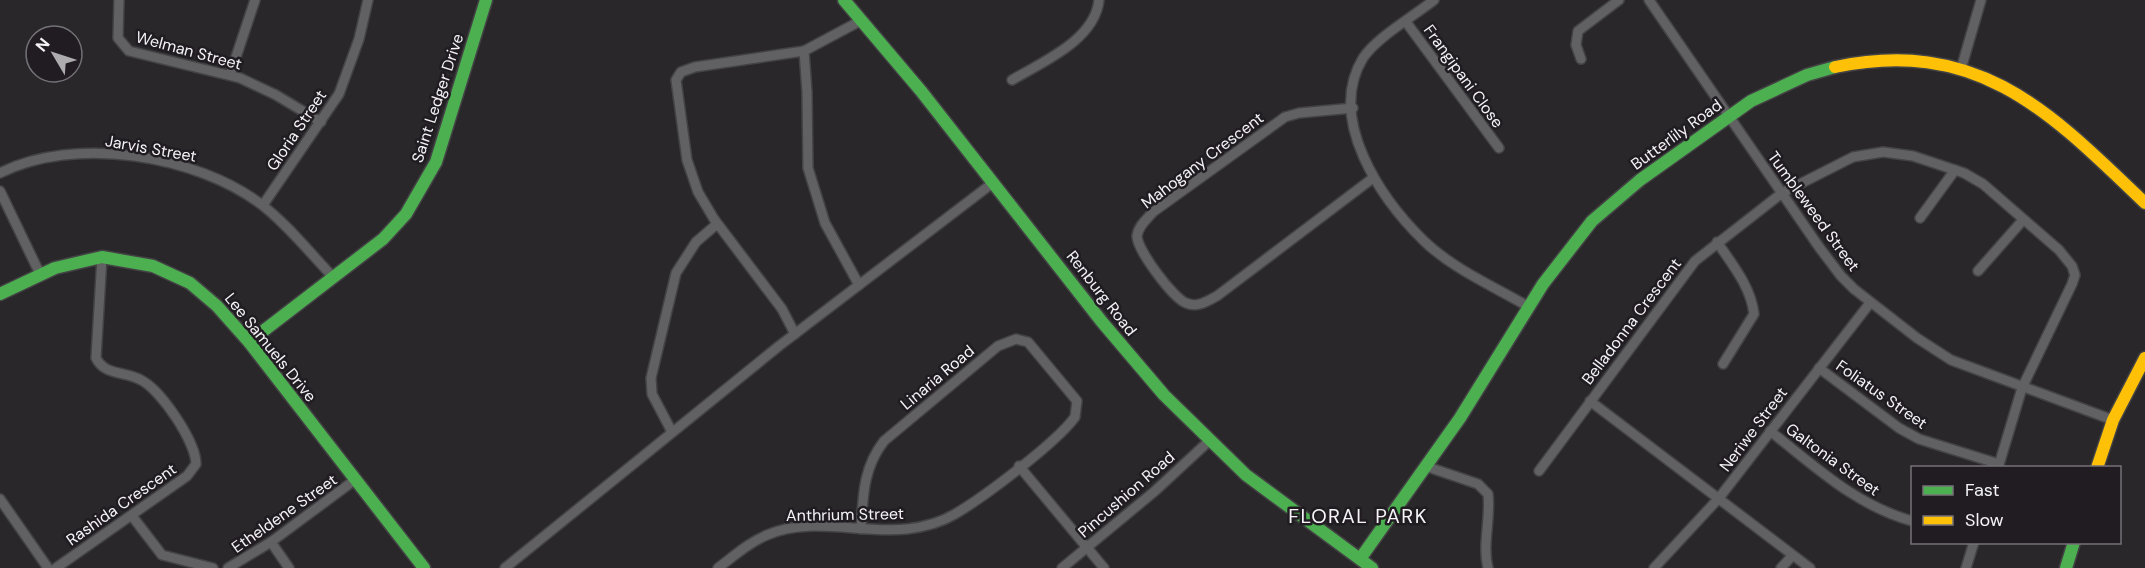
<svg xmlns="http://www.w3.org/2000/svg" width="2145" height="568" viewBox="0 0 2145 568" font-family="'DM Sans',sans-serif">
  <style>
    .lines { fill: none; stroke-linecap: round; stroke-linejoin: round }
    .street-casing { stroke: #434244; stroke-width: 12 }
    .fast-casing { stroke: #434244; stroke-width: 15 }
    .slow-casing { stroke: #434244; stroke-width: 15 }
    .street { stroke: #616062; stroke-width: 9 }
    .fast { stroke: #4caf50; stroke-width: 12 }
    .slow { stroke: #ffc107; stroke-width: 12 }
    .labels { text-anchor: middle; stroke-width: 5; stroke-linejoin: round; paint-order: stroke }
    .street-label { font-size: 16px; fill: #f5f3f6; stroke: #201c22 }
    .quarter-label { font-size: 20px; letter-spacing: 1.5px; fill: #f5f3f6; stroke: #201c22 }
  </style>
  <rect width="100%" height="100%" fill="#29272a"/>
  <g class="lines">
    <defs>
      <g id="street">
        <polyline points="119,0 118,38 129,51 240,78 276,95 321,122"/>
        <path d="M1434 0C1414 16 1377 37 1363 58 1326 119 1381 199 1424 241 1453 269 1495 287 1529 307"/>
        <polyline points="1649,0 1819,247 1841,276 1854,289 1917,338 1951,360 2113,420"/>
        <polyline points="1406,22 1499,148"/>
        <polyline points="804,51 807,92 808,168 825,223 859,285"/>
        <polyline points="1581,59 1576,45 1578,31 1619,0"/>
        <polyline points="1961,69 1981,0"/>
        <polyline points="230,75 255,0"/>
        <path d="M1012 80C1042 62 1095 40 1099 0"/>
        <path d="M1353 108 1299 113 1285 117 1153 212C1147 219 1138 226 1137 236 1137 250 1173 298 1186 303 1198 308 1207 301 1217 296L1373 178"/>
        <path d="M0 173C74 135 197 155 262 205 288 225 310 253 333 277"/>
        <polyline points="0,191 40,274"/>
        <polyline points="263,205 339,94 359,39 368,0"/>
        <polyline points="1920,218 1955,170"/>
        <path d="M1717 242C1732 264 1751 287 1754 314L1723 364"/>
        <polyline points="1978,271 2023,220"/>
        <polyline points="795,334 782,309 714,219 698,192 687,160 676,80 681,72 695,67 804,51 862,20"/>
        <polyline points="1819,368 1899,428 1919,439 1999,464"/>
        <polyline points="1590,401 1810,568"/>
        <path d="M1770 431C1816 467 1855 505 1912 521"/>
        <polyline points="672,432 652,394 651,378 676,273 696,242 717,224"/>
        <polyline points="1019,466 1104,568"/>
        <path d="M1425 466 1478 484 1488 494C1491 518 1482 545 1488 568"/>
        <polyline points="1539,471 1695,261 1782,193 1853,157 1883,152 1913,156 1964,173 1983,184 2059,250 2072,266 2075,275 2072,284 2022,388 1998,468"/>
        <polyline points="0,499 48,568"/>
        <polyline points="132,516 162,555 213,568"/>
        <polyline points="271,542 289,568"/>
        <path d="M56 568 187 476 196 464C196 442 161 390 141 380 125 371 105 376 96 358L102 257"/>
        <polyline points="228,568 271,542 356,479"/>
        <polyline points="505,568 779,346 994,182"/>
        <path d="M718 568C734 556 748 543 767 535 810 516 861 534 907 529 924 527 940 523 955 514 984 497 1056 443 1075 417L1077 401 1028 342 1016 339 998 346 884 441C863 468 863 496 861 529"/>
        <polyline points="1062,568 1155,491 1209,441"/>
        <polyline points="1654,568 1719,498 1870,303"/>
        <polyline points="1781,568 1792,556"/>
        <polyline points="1966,568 1974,542"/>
      </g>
      <g id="fast">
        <polyline points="844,0 921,91 1102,322 1164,395 1246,475 1372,568"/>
        <polyline points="0,294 55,268 102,257 153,266 190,283 217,306 249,342 424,568"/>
        <polyline points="249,342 383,239 406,214 436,162 486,0"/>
        <polyline points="1360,559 1460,418 1543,284 1592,221 1640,180 1751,101 1807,75 1835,67"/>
        <polyline points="2066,568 2074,542"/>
      </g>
      <g id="slow">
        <path d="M1835 67C1979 37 2050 112 2145 203"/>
        <polyline points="2097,468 2113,420 2145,358"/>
      </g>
    </defs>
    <use href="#street" class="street-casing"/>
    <use href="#fast" class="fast-casing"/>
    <use href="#slow" class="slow-casing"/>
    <use href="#street" class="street"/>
    <use href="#fast" class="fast"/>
    <use href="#slow" class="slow"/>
  </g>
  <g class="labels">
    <g class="street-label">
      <text transform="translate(189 50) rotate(15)" y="6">Welman Street</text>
      <text transform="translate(1464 76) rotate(54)" y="6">Frangipani Close</text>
      <text transform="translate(437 98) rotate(-72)" y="6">Saint Ledger Drive</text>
      <text transform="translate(296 130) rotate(-56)" y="6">Gloria Street</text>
      <text transform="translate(1676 134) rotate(-36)" y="6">Butterlily Road</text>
      <text transform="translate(151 148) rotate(10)" y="6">Jarvis Street</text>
      <text transform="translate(1202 160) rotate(-37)" y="6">Mahogany Crescent</text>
      <text transform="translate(1814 211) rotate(54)" y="6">Tumbleweed Street</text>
      <text transform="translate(1102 293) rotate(52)" y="6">Renburg Road</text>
      <text transform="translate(1631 321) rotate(-53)" y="6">Belladonna Crescent</text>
      <text transform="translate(271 347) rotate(51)" y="6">Lee Samuels Drive</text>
      <text transform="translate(937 377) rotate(-40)" y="6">Linaria Road</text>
      <text transform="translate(1882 394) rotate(35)" y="6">Foliatus Street</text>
      <text transform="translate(1753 429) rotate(-53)" y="6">Neriwe Street</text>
      <text transform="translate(1833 459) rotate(36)" y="6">Galtonia Street</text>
      <text transform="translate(1126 494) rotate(-41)" y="6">Pincushion Road</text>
      <text transform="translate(121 504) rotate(-35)" y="6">Rashida Crescent</text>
      <text transform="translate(284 513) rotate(-35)" y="6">Etheldene Street</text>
      <text transform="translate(845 514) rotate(-1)" y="6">Anthrium Street</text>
    </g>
    <g class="quarter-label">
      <text x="1358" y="523">FLORAL PARK</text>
    </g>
  </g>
  <rect x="1911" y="466" width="210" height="78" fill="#201c22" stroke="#757277" stroke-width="1.5"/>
  <rect x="1923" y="486" width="30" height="9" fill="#4caf50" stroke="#757277" stroke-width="1.5"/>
  <text x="1965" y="496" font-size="18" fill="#f5f3f6">Fast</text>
  <rect x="1923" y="516" width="30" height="9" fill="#ffc107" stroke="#757277" stroke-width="1.5"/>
  <text x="1965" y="526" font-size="18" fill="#f5f3f6">Slow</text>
  <g transform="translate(54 54) rotate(309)"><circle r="28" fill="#201c22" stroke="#757277" stroke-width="1.5"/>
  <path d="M0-4.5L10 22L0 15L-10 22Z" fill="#aeacaf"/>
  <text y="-9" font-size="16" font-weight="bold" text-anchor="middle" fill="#f5f3f6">N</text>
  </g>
</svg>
